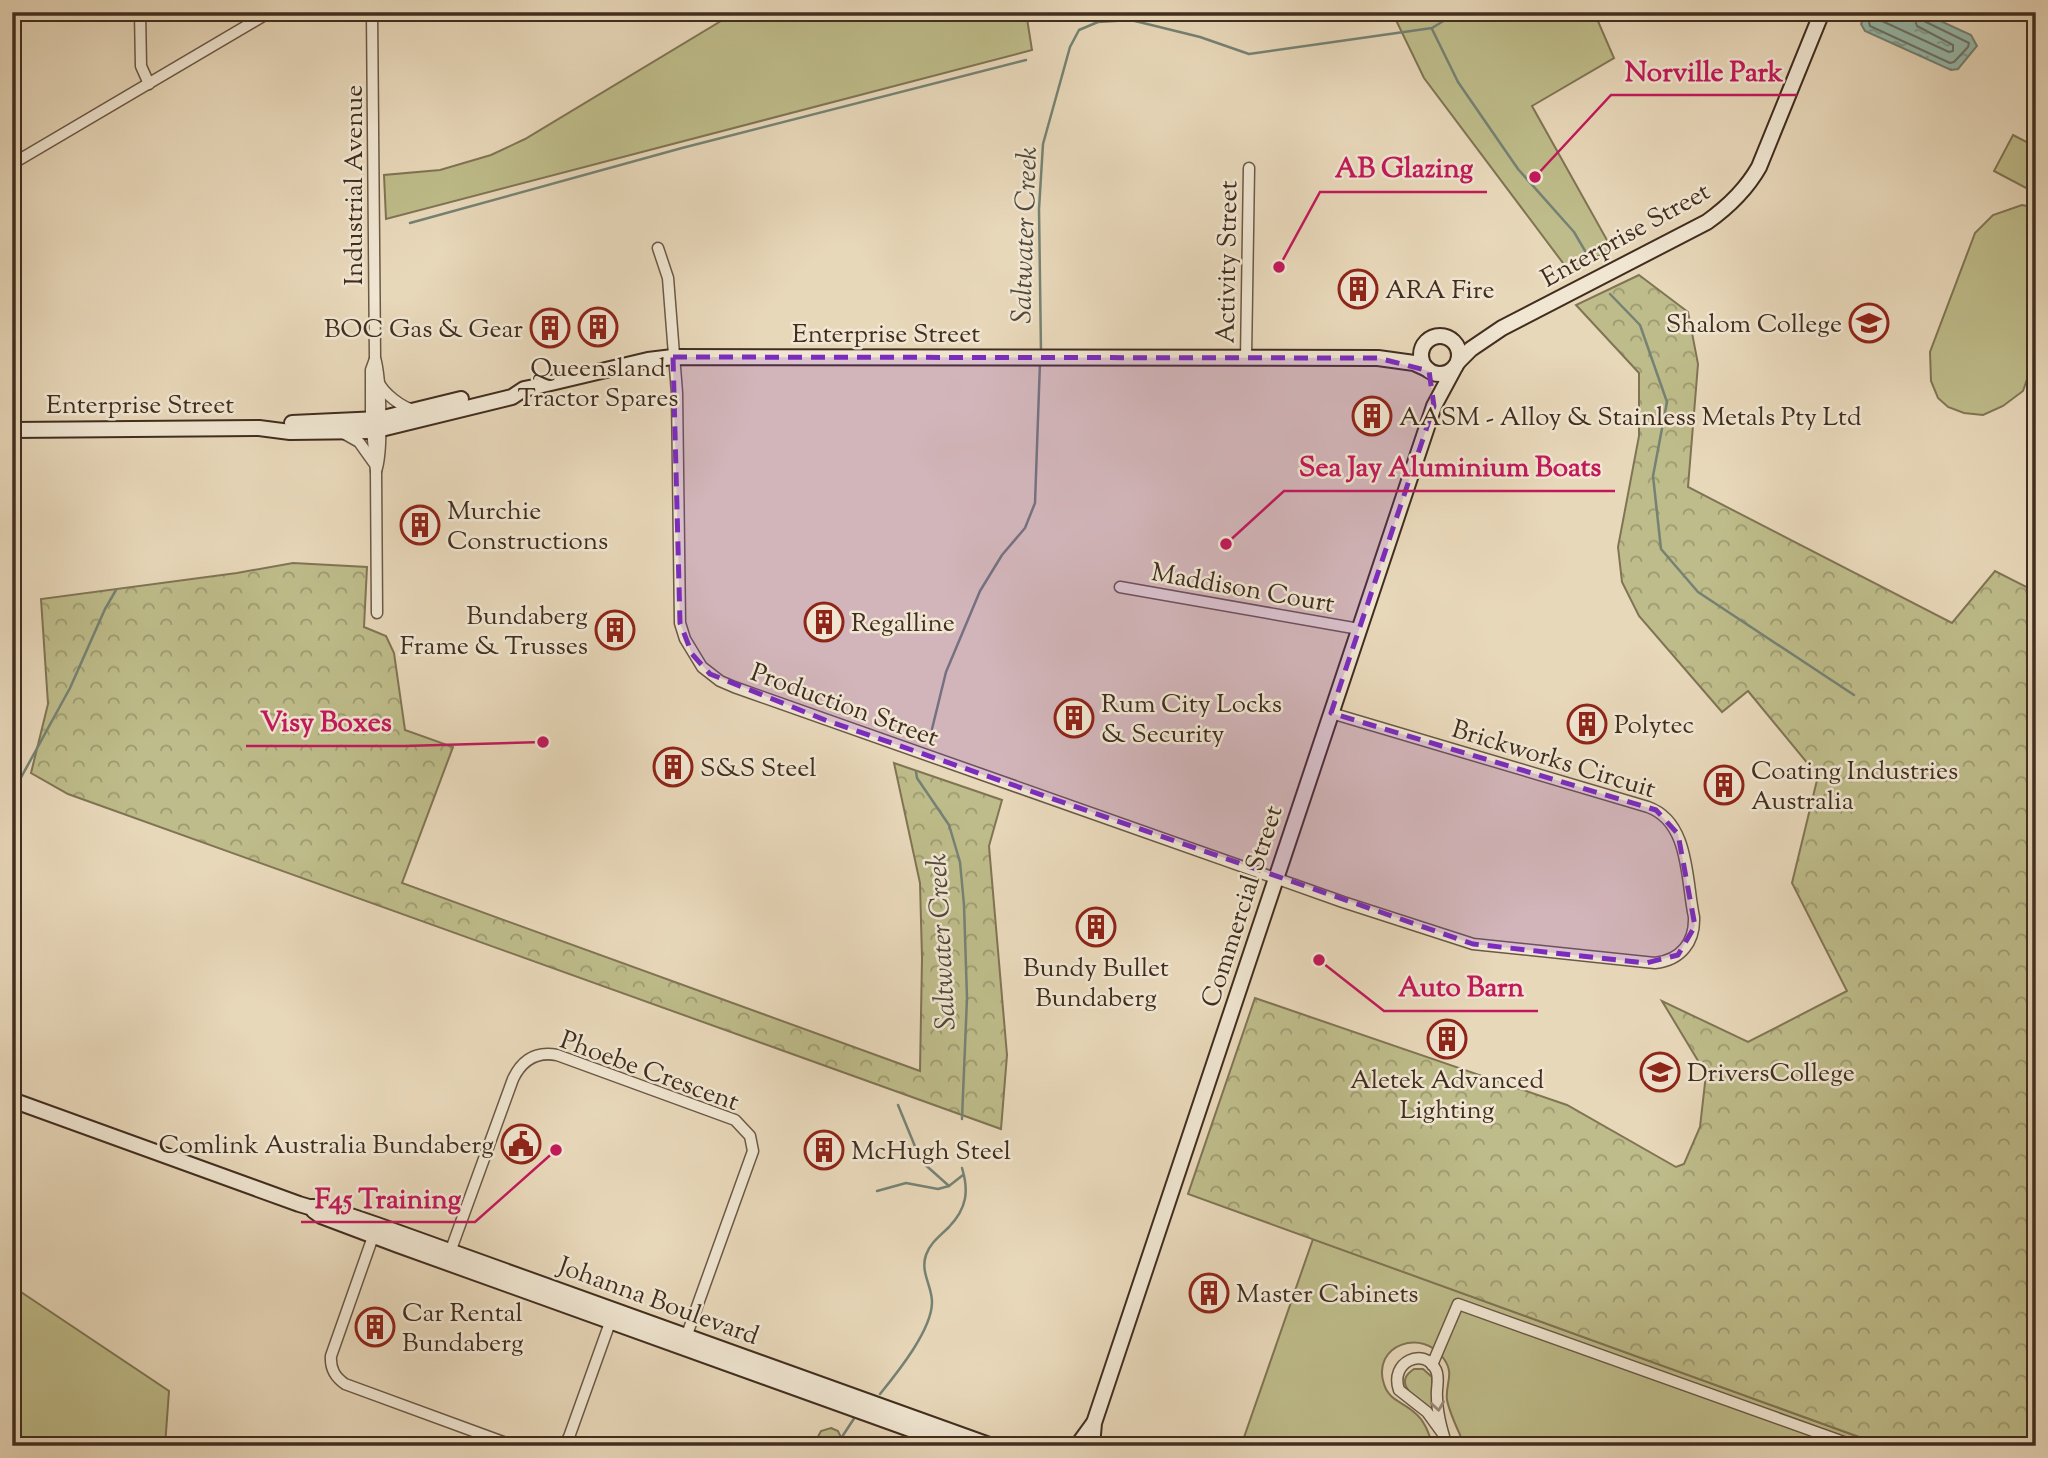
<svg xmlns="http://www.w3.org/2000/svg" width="2048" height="1458" viewBox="0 0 2048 1458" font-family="'Sorts Mill Goudy',serif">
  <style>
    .green { fill: #bebc8a; stroke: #807454; stroke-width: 2 }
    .forest { fill: url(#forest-crowns); stroke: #807454; stroke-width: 2 }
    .water { fill: url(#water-ripples); stroke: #758274; stroke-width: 2 }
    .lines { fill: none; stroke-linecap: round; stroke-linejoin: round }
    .shore { stroke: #6c7466; stroke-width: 2 }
    .stream { stroke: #758274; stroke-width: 2.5 }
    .street-casing { stroke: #6b5846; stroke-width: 13 }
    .secondary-casing { stroke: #412d1f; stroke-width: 18 }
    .street { stroke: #f0e6d2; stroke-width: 10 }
    .secondary { stroke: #f0e6d2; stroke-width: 14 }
    .oneway { stroke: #988a78 }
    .marked { fill: #7b2cbf; fill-opacity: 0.2; stroke: #7b2cbf; stroke-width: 5; stroke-dasharray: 14 9; stroke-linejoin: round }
    .labels { text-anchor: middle; stroke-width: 5; stroke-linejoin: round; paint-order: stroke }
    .street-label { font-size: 26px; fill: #412d1f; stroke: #f0e6d2 }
    .poi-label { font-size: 26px; fill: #412d1f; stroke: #f0e6d2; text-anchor: start }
    .water-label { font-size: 28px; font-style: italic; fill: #52493b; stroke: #f0e6d2 }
    .leader { fill: none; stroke: #c2185b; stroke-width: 2.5 }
    .callout-dot { fill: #c2185b; stroke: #f0e6d2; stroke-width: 2.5 }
    .callout-label { font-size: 28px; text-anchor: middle; font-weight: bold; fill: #c2185b; stroke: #f0e6d2; stroke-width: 5; stroke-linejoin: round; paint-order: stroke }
  </style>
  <defs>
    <pattern id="forest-crowns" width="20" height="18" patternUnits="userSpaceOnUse" patternTransform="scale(1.75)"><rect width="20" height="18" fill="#bebc8a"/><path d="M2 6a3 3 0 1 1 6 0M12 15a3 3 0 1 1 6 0" fill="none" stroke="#9c9970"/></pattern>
    <pattern id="water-ripples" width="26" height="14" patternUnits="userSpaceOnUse" patternTransform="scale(1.75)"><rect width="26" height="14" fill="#97baad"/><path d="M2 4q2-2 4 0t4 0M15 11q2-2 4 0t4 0" fill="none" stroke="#7d988c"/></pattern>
  </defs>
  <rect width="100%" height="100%" fill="#e8d8ba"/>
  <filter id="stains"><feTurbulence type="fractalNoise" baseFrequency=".00286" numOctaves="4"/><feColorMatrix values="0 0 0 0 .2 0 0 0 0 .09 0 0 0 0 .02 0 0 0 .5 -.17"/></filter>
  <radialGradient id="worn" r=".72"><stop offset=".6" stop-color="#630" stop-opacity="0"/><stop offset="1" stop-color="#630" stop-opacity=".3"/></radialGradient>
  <g class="green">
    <polygon points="736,12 1026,12 1032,50 386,219 384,175 440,170 491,155 525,139"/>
    <polygon points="1392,12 1594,12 1614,58 1532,106 1612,249 1569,271 1424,78"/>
    <polygon points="2013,135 2036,147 2036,198 2031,195 2032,191 1994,171"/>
    <polygon points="2022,205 2036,208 2036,353 2023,391 2003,406 1983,415 1964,413 1948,407 1938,398 1931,381 1930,352 1975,233 1993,215"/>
    <path d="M1313 1239 1884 1446H1465C1459 1432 1450 1415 1447 1400 1445 1383 1455 1375 1444 1359 1423 1327 1371 1345 1384 1384 1389 1401 1404 1402 1415 1413 1425 1421 1429 1434 1433 1446H1241Z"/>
    <polygon points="12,1286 169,1391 165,1446 12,1446"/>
    <path d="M1414 1369H1423L1432 1377 1433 1414C1422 1401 1389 1385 1414 1369Z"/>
  </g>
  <g class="forest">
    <polygon points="1639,275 1688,312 1698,364 1688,487 1952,623 1995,571 2036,592 2036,1441 2033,1446 1884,1446 1188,1194 1255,998 1567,1105 1676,1167 1684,1164 1700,1127 1706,1074 1662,1001 1748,1042 1847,991 1792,883 1818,776 1748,691 1722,712 1639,616 1622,582 1618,547 1639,436 1639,373 1576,305"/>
    <polygon points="293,563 367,567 364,627 386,636 394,653 405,730 453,747 402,883 920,1071 922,958 920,883 894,763 1002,800 989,846 1007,1055 1001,1129 68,794 31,773 48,704 41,599 237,573"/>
    <polygon points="831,1428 838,1431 845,1446 813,1446 821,1431"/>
  </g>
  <polygon class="water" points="1867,12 1921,12 1971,35 1977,46 1958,69 1951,70 1865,31 1861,24"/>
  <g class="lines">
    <g class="shore">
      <polyline points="1872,12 1869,22 1870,26 1950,63 1954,62 1968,47 1969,43 1924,21 1921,12"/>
      <polyline points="1881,12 1882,21 1949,52 1953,51 1953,45 1917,26 1912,12"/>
    </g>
    <g class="stream">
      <polyline points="1432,29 1458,82 1518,169 1574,232 1588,256"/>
      <polyline points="410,223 682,148 1026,60"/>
      <polyline points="1610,294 1640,325 1667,402 1653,476 1661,549 1698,592 1854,695"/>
      <polyline points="1041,352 1039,209 1043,144 1070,47 1079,30 1098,22 1131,20 1200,37 1249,54 1432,28 1458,12"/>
      <polyline points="932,729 946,672 980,591 1002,555 1025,528 1035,503 1040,362"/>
      <polyline points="916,772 917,778 949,825 960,862 964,905 967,998 962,1119"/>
      <polyline points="12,786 18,783 70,688 105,609 116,590"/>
      <polyline points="898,1105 921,1161 949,1186 963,1175"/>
      <polyline points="877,1191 906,1183 938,1189 949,1186"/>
      <path d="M880 1394C897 1373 932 1330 932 1302 932 1286 920 1272 926 1255 930 1243 940 1236 949 1227 967 1208 969 1191 962 1168"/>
      <polyline points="836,1446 855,1417"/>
    </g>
    <defs>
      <g id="street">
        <polyline points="140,12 141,66 149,84"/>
        <path d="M372 12 375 358C381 378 383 452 376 471"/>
        <polyline points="12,164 270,12"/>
        <path d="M658 248 668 278 677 393 680 623 685 639 702 667 720 681 734 687 1343 902 1473 944 1655 963C1681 960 1695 942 1694 917 1686 880 1690 822 1648 807L1331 713"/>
        <polyline points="1246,358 1249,168"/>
        <polyline points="375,359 371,370 371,419 376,471 377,613"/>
        <path d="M378 381C383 393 402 408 415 410"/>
        <polyline points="343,433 359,442 374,463"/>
        <polyline points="1120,587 1359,629"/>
        <path d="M375 1231 331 1356C330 1369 335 1377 345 1384L514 1446"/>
        <path d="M449 1255 513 1079C522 1060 536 1051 557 1055L735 1120 750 1136 753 1151 685 1340"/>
        <polyline points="1432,1365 1458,1304 1855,1446"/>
        <path d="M1443 1434 1427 1412 1399 1390C1389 1362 1424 1346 1436 1370 1440 1379 1436 1388 1437 1397 1437 1413 1442 1431 1447 1446"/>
        <polyline points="563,1446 569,1437 612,1317"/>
      </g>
      <g id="secondary">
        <circle cx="1440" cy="355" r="19"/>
        <path d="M1458 362 1471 349 1502 328 1707 222C1728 207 1746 190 1759 167L1822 12"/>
        <polyline points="292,423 379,419 461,399"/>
        <polyline points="12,430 259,428 290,432 373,431 512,397 524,389 534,387 648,360 673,357 1378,358 1414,363 1427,369"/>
        <polyline points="12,1100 299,1204 309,1207 324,1207 377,1225 992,1446"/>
        <polyline points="314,1211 321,1216 398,1245 957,1446"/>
        <polyline points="1077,1446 1093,1424"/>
        <polyline points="1092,1446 1094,1423 1434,406 1455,367"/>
      </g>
    </defs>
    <use href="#street" class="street-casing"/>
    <use href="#secondary" class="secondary-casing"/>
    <use href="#street" class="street"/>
    <use href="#secondary" class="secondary"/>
  </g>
  <defs><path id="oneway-chevron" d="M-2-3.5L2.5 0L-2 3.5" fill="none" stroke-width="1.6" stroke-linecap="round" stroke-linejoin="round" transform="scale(1.75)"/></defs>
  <use class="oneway" href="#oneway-chevron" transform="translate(1438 1406) rotate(82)"/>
  <path class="marked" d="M673 357 1378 358 1429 371 1434 406 1331 713 1656 810 1678 834 1695 926 1678 955 1646 963 1473 944 825 720 710 674 692 654 680 623Z"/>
  <defs>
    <symbol id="building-ring" viewBox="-11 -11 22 22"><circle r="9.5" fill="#f0e6d2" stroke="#8f2418" stroke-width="1.5"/><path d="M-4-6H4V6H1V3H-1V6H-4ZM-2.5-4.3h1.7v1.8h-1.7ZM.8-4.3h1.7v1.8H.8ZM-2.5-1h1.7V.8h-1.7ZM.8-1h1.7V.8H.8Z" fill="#8f2418"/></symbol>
    <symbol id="school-ring" viewBox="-11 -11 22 22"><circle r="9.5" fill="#f0e6d2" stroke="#8f2418" stroke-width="1.5"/><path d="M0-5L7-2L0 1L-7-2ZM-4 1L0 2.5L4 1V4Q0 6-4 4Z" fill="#8f2418"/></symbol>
    <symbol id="civic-ring" viewBox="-11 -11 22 22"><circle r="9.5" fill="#f0e6d2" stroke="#8f2418" stroke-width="1.5"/><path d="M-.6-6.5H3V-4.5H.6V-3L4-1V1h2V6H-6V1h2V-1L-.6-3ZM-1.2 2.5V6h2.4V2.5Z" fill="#8f2418"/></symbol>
  </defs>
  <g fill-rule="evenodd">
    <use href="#building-ring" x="1336" y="267" width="44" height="44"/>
    <use href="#school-ring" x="1847" y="301" width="44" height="44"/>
    <use href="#building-ring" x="576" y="305" width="44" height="44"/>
    <use href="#building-ring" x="528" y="306" width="44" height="44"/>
    <use href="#building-ring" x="1350" y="394" width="44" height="44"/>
    <use href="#building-ring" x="398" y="503" width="44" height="44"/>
    <use href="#building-ring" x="802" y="600" width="44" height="44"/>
    <use href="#building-ring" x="593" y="608" width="44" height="44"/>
    <use href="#building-ring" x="1052" y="696" width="44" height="44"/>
    <use href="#building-ring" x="1565" y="702" width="44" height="44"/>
    <use href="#building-ring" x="651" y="745" width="44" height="44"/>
    <use href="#building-ring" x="1702" y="763" width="44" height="44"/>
    <use href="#building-ring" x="1074" y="905" width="44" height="44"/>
    <use href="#building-ring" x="1425" y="1017" width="44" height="44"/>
    <use href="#school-ring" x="1638" y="1050" width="44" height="44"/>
    <use href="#civic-ring" x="499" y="1122" width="44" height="44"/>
    <use href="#building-ring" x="802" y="1128" width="44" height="44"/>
    <use href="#building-ring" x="1187" y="1271" width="44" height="44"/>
    <use href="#building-ring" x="353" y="1305" width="44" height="44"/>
  </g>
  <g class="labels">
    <g class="street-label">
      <text transform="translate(353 185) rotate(-90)" y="9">Industrial Avenue</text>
      <text transform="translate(1625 234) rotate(-29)" y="9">Enterprise Street</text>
      <text transform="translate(1226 262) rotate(-89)" y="9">Activity Street</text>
      <text x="886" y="342">Enterprise Street</text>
      <text x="140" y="413">Enterprise Street</text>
      <text transform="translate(1243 587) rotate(10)" y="9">Maddison Court</text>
      <text transform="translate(845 704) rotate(20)" y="9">Production Street</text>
      <text transform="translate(1554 758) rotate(17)" y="9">Brickworks Circuit</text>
      <text transform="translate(1241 906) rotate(-72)" y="9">Commercial Street</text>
      <text transform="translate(650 1070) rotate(20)" y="9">Phoebe Crescent</text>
      <text transform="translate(659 1300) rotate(20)" y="9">Johanna Boulevard</text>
    </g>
    <g class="poi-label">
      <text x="1385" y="298">ARA Fire</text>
      <text x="1842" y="332" text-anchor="end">Shalom College</text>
      <text x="523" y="337" text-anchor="end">BOC Gas &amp; Gear</text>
      <text x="598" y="376" text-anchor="middle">Queensland<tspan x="598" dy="30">Tractor Spares</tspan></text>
      <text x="1399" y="425">AASM - Alloy &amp; Stainless Metals Pty Ltd</text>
      <text x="447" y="519">Murchie<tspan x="447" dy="30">Constructions</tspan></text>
      <text x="588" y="624" text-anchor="end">Bundaberg<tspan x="588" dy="30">Frame &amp; Trusses</tspan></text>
      <text x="851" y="631">Regalline</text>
      <text x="1101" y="712">Rum City Locks<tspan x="1101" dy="30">&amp; Security</tspan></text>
      <text x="1614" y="733">Polytec</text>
      <text x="700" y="776">S&amp;S Steel</text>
      <text x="1751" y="779">Coating Industries<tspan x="1751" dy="30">Australia</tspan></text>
      <text x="1096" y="976" text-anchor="middle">Bundy Bullet<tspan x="1096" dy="30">Bundaberg</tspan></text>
      <text x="1687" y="1081">DriversCollege</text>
      <text x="1447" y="1088" text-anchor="middle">Aletek Advanced<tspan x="1447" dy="30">Lighting</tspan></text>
      <text x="494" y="1153" text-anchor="end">Comlink Australia Bundaberg</text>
      <text x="851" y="1159">McHugh Steel</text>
      <text x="1236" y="1302">Master Cabinets</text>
      <text x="402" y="1321">Car Rental<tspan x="402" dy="30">Bundaberg</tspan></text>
    </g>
    <g class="water-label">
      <text transform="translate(1023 235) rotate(-88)" y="10">Saltwater Creek</text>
      <text transform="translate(940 942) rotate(-93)" y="10">Saltwater Creek</text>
    </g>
  </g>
  <path class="leader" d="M1535 177L1611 95H1797M1279 267L1320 192H1487M1226 544L1284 491H1615M543 742L405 746H246M1319 960L1384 1011H1538M556 1150L475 1222H301"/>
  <g class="callout-dot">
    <circle cx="1535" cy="177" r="7"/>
    <circle cx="1279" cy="267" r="7"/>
    <circle cx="1226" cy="544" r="7"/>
    <circle cx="543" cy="742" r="7"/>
    <circle cx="1319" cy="960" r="7"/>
    <circle cx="556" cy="1150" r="7"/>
  </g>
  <g class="callout-label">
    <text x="1704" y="81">Norville Park</text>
    <text x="1404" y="177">AB Glazing</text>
    <text x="1450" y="476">Sea Jay Aluminium Boats</text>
    <text x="326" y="731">Visy Boxes</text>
    <text x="1461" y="996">Auto Barn</text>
    <text x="388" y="1208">F45 Training</text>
  </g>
  <rect width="2048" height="1458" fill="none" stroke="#e8d8ba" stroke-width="42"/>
  <rect x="14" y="14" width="2020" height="1430" fill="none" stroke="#412d1f" stroke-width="3.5"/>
  <rect x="21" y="21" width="2006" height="1416" fill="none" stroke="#412d1f" stroke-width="2"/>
  <rect width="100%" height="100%" filter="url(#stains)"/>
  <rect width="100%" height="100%" fill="url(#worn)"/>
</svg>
